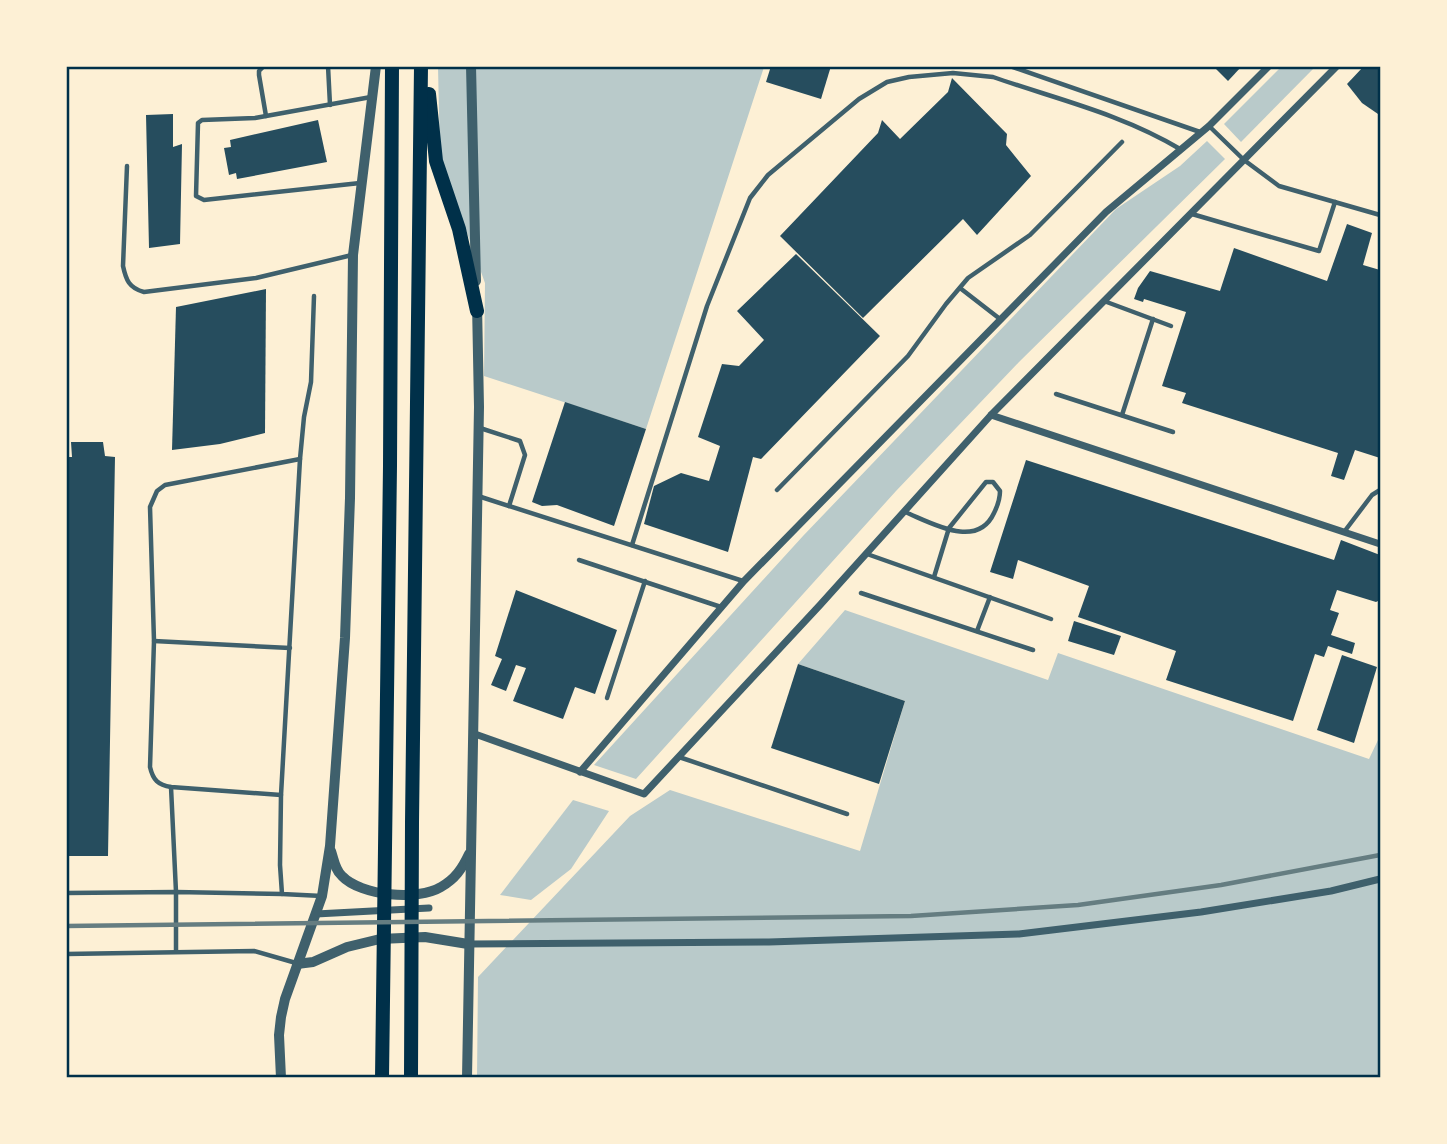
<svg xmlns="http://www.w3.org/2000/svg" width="1447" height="1144" viewBox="0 0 1447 1144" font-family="Manrope,sans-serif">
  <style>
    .green { fill: #b9caca }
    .building { fill: #264d5e }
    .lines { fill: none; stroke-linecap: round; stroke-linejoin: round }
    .service { stroke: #3f606c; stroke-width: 4.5 }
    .minor { stroke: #3f606c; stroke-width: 7 }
    .tertiary { stroke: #3f606c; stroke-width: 10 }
    .trunk { stroke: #003049; stroke-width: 14 }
    .rail { stroke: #657d81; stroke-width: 4.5 }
    .neatline { fill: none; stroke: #003049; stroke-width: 2.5 }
  </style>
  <rect width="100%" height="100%" fill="#fdf0d5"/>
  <g class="green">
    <polygon points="1282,66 1315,67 1241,142 1224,124"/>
    <polygon points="438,67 764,67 646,429 484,376 485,283 440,158"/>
    <polygon points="1207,141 1225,159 1019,362 896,491 636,779 594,765 803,536 1116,209 1180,166"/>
    <polygon points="845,610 1048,680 1058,653 1369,759 1378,740 1380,741 1380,1077 477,1078 478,977 630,816 670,790 860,851 905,701 798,664"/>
    <polygon points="573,800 609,811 571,869 531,900 500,895"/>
  </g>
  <g class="building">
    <polygon points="771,66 831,66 821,99 766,82"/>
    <polygon points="1213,66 1242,66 1228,81"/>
    <polygon points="1364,66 1380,66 1380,111 1378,114 1362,103 1347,84"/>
    <polygon points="952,78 1007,134 1006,145 1031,176 977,235 963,219 863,318 780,236 878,133 882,120 900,139 948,92"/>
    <polygon points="173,114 173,147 182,144 180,244 149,248 146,115"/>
    <polygon points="318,120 327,162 237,179 236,173 229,175 224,148 231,147 230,140"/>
    <polygon points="1347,224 1372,233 1363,265 1380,270 1378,301 1380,302 1380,458 1355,450 1344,480 1331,476 1338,453 1182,403 1186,393 1162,386 1186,312 1144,299 1143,302 1134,299 1138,288 1150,271 1220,291 1234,248 1327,281"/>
    <polygon points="796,254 880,336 761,459 753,457 728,552 644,524 654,486 681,473 709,481 720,446 698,437 722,364 739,366 764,340 737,311"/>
    <polygon points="266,289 265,433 220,444 172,450 176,307"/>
    <polygon points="565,402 646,429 614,526 557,505 542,506 532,502"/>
    <polygon points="71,442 103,442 105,456 115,457 108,856 66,856 66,457 72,457"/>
    <polygon points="1026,460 1334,560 1341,540 1380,555 1380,600 1376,602 1337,590 1330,610 1339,613 1331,635 1355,643 1352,654 1328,646 1324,657 1315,654 1293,721 1166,680 1176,651 1078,617 1089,586 1018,560 1013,579 990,572"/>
    <polygon points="516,590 617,630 595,694 575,687 563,719 513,701 526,668 516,665 506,691 491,685 502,659 495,656"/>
    <polygon points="1074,621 1121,636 1114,655 1068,641"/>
    <polygon points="1342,655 1377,667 1354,743 1317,730"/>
    <polygon points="798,664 905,701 879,784 771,748"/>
  </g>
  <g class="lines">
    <g class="service">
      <polyline points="264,66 259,71 259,75 266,116"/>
      <polyline points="328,66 330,105"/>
      <polyline points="1010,66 1200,132"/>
      <polyline points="1209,126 1244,160 1279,186 1380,215"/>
      <path d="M127 166 123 266C126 280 129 288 144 292L256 278 352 255"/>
      <polyline points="360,183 204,200 196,196 198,123 202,120 255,118 371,97"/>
      <polyline points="1192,214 1319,251 1335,202"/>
      <polyline points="960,288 1000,319"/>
      <polyline points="314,296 311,382 304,417 300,459 281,795 280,865 282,894 322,896"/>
      <polyline points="1104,301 1171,326"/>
      <polyline points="1056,394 1173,432"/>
      <polyline points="1122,415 1153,319"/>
      <polyline points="480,428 520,441 525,455 509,506"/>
      <polyline points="777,490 908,356 946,304 968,278 1030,235 1122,142"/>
      <polyline points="478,496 743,581"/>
      <path d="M905 512C932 523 977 550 994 513 998 505 1000 499 1000 491L993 482H986L949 528 934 577"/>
      <polyline points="1344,532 1372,495 1380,490"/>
      <path d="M632 545 707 306 750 198 768 175 859 99 887 82 909 77 953 73 993 77C1056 99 1122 114 1180 149"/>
      <polyline points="867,554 1051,619"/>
      <polyline points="579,560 721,607"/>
      <polyline points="861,593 1033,650"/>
      <polyline points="977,631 990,597"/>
      <polyline points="154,641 290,648"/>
      <polyline points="607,698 645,581"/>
      <polyline points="679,757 847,814"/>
      <polyline points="171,787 176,892 176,951"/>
      <path d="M281 795 171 787C158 785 153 780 150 767L154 641 150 507 157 491 165 485 300 459"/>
      <polyline points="66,893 176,892 282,894"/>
      <polyline points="66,954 254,951 296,963"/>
    </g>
    <g class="minor">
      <polyline points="991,415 1380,544"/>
      <polyline points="475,734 644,794 820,605 991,415 1337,66"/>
      <polyline points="580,772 744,581 1106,212 1209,126 1269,66"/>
      <polyline points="316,914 429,908"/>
      <polyline points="468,944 769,942 1019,934 1201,912 1331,891 1380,879"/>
    </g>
    <g class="tertiary">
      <polyline points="471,66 476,281"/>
      <path d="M331 851C334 860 335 870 342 876 361 896 418 901 441 887 455 879 462 869 469 854"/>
      <polyline points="297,964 313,962 347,947 380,939 425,937 468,944"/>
      <polyline points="281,1078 279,1035 281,1017 285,999 322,896 330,846 345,638 350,498 353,255 376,66"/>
      <polyline points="467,1078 479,407 477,304"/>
    </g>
    <g class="trunk">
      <polyline points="429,94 436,161 459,229 477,311"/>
      <polyline points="382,1078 390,466 392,66"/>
      <polyline points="411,1078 412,823 421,66"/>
    </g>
    <polyline class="rail" points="66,926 911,916 1078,905 1221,885 1380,855"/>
  </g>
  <rect width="1447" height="1144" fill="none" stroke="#fdf0d5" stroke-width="136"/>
  <rect x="68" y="68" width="1311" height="1008" class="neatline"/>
</svg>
